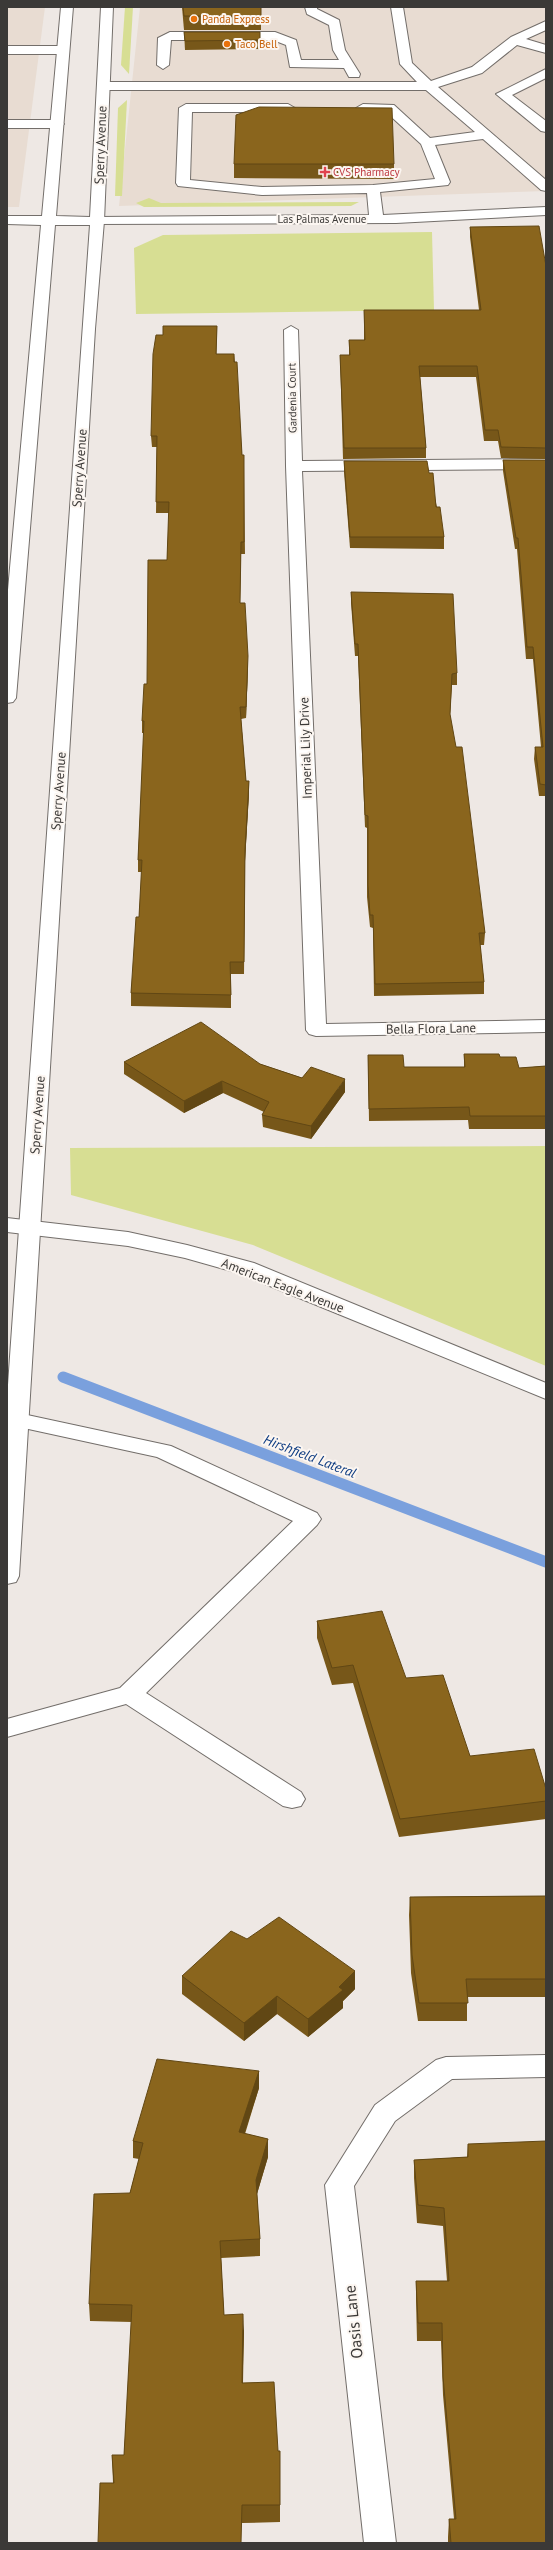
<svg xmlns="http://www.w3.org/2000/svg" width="553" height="2550" viewBox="0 0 553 2550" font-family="'PT Sans',sans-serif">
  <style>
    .built { fill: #e8dcd2 }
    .green { fill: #d7de93 }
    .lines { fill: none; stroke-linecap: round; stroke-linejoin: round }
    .stream { stroke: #7aa0dd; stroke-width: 11 }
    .minor-casing { stroke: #736e6a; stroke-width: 2 }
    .major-casing { stroke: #736e6a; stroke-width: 2 }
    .minor { fill: #fff; fill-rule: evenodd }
    .major { fill: #fff; fill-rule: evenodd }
    .wall { fill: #775719 }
    .shaded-wall { fill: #614714 }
    .building { fill: #8a651d; stroke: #614714 }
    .food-dot { fill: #e8710a; stroke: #fcf6f1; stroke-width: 1.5 }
    .health-dot { fill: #e0444e; stroke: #fcf6f1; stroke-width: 1.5 }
    .labels { text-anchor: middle; stroke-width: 4; stroke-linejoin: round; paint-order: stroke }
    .far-food-label { font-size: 11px; fill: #c56008; stroke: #fcf6f1; text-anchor: start }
    .far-health-label { font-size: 11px; fill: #be3a42; stroke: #fcf6f1; text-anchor: start }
    .far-street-label { font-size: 11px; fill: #3b3937; stroke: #fcf6f1 }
    .street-label { font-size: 13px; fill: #3b3937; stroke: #fcf6f1 }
    .water-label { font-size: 14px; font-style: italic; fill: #0e3c82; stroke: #fcf6f1 }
    .near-street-label { font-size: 16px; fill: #3b3937; stroke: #fcf6f1 }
  </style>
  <rect width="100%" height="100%" fill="#eee8e4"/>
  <g class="built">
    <polygon points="7,7 45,7 19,207 7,207"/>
    <polygon points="140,7 546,7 546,191 119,206"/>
  </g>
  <g class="green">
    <polygon points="125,7 133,7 129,74 121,65"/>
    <polygon points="127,100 122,196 115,196 118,108"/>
    <polygon points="149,198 161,203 359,202 351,206 144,207 136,203"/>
    <polygon points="432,232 434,310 136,314 134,248 163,235"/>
    <polygon points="546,1146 546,1366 253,1245 71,1195 70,1148"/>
  </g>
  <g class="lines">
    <polyline class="stream" points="63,1377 546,1562"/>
    <defs>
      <g id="minor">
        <polygon points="305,7 317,7 317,9 339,20 345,50 360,74 359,77 349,77 344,68 290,67 286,45 273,40 171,40 169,65 163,69 157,65 158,38 170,32 275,32 296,40 301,60 339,60 333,50 329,25 307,14"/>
        <polygon points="391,7 403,7 412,63 431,81 472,67 511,37 546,21 546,30 526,39 546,45 546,53 517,45 482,73 438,87 546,180 546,191 541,190 483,139 435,145 450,182 448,185 380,192 383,215 546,207 546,215 396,223 92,224 90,221 92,218 97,217 369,215 367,193 262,195 178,186 176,183 179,108 186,104 288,104 295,108 288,112 192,112 190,180 262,187 373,185 435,179 421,144 386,112 363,112 356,108 363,104 394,105 430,138 475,132 426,90 103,90 97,86 103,82 417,82 400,64"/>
        <polygon points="7,46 63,46 69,50 63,54 7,54"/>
        <polygon points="546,69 546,78 512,95 546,121 546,132 541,131 496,94"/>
        <polygon points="7,120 57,120 64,124 57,128 7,128"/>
        <polygon points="291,326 298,330 302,461 546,459 546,469 302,471 326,1024 546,1020 546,1032 316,1036 309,1034 306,1030 286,466 284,330"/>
        <polygon points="7,1218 128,1232 187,1245 254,1263 546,1383 546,1399 238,1273 185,1258 128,1246 7,1232"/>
        <polygon points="18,1413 171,1446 317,1513 321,1519 317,1525 146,1693 301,1792 305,1799 301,1806 292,1808 283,1806 126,1704 7,1737 7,1719 120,1688 293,1521 157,1457 10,1425 7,1419 10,1415"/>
        <polygon points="546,2055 546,2077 452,2079 395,2121 354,2186 396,2543 364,2543 325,2185 375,2105 436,2060 446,2057"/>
      </g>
      <polygon id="major" points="61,7 73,7 56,216 90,217 101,7 113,7 104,221 95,329 19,1576 16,1582 7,1584 7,1399 90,225 55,225 16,698 13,702 7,703 7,601 41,225 7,224 7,216 42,216"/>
    </defs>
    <use href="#minor" class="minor-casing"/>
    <use href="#major" class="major-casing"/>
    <use href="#minor" class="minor"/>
    <use href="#major" class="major"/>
  </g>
  <g class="wall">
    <polygon points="182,7 261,7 261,30 184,30"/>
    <polygon points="184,32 260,32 260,49 185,50"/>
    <polygon points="234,164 394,164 394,179 234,178"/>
    <polygon points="470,227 546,266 546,459 501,458 498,441 484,441 476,377 420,377 426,448 426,458 343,459 340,355 349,355 349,340 364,340 364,310 479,310 470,237"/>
    <polygon points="217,326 216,354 234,354 235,362 242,455 244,466 245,554 241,554 240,603 248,667 246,718 241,719 246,781 249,781 249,793 245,861 244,974 231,974 231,1008 131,1006 131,993 139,917 142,872 138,872 138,860 144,733 142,733 142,721 167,560 169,513 156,513 157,447 152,447 151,436 163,335"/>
    <polygon points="503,460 546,460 546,796 539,796 534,759 535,747 541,747 533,659 526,659 517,549 515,549 503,471"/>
    <polygon points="344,461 429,473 444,537 444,549 350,548 344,472"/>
    <polygon points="351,592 457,673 457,685 452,685 450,715 485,933 484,945 480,945 484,982 484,994 374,996 373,928 370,927 367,897 367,828 365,827 358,656 355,656 351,603"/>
    <polygon points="464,1054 500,1057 519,1068 546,1066 546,1129 469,1129 468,1120 369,1121 368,1055 404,1067 464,1067"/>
    <polygon points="124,1062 260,1064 345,1092 311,1139 263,1127 262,1115 264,1112 223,1093 184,1113 124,1074"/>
    <polygon points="317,1621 406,1678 470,1756 546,1789 546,1819 399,1837 353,1683 332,1685 317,1638"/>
    <polygon points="546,1896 546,1997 467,1997 467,2021 418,2021 411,1973 409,1915 410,1897"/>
    <polygon points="247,1939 355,1971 355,1989 343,2001 343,2008 308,2037 277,2014 244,2041 182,1994 182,1976"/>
    <polygon points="259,2071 259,2088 245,2134 268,2139 268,2157 257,2194 260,2239 260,2256 221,2258 224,2315 244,2331 243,2383 278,2451 280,2451 280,2522 242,2523 113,2483 112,2455 124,2455 132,2322 90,2321 89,2304 130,2193 139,2159 133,2158 133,2141"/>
    <polygon points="468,2144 546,2543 448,2543 448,2537 449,2519 454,2519 443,2395 441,2341 417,2341 416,2299 416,2281 447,2281 443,2226 417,2223 414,2178 414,2160 467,2157"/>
  </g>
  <g class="shaded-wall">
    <polygon points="217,326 217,337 216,364 216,354"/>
    <polygon points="248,656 248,667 246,718 246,707"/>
    <polygon points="249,781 249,793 245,861 244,974 245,849"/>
    <polygon points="345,1079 345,1092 311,1139 311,1126"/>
    <polygon points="222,1081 223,1093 184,1113 184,1101"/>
    <polygon points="355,1971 355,1989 343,2001 343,2008 308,2037 308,2019 339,1987"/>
    <polygon points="277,1996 277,2014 244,2041 244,2023"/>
    <polygon points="259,2071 259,2088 239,2150 239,2132"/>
    <polygon points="268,2139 268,2157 256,2197 256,2180"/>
    <polygon points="243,2314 244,2331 242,2400 242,2383"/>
  </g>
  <g class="building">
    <polygon points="183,7 261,7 261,16 184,16"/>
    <polygon points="184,32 260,32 260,40 185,41"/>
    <polygon points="259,107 392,108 394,164 234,164 236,115"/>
    <polygon points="539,226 546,266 546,448 501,447 498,430 485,430 477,366 419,366 426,448 344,448 340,355 350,355 349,340 365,340 364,310 481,310 470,227"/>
    <polygon points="163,326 217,326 216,354 234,354 234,362 237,362 242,455 244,455 244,542 241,542 240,603 245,603 248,656 246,707 240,707 246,781 249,781 245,849 244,962 230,962 231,995 131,993 136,917 139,917 142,860 138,860 144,721 142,721 144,684 147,684 148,560 167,560 169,502 156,502 157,436 151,436 153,354 156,335 163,335"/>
    <polygon points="503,460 546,460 546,785 540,784 535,747 543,747 533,647 527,647 518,538 516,538"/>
    <polygon points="344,461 427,461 429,473 433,473 436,507 440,507 444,537 350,537"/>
    <polygon points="351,592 453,594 457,673 452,674 450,714 456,747 462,747 485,933 479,933 484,982 375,984 373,915 370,915 368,885 368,816 365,815 358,644 355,644"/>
    <polygon points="201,1022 260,1064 302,1078 311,1067 345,1079 311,1126 262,1115 269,1102 222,1081 184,1101 124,1062"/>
    <polygon points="464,1054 499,1054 500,1057 516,1057 519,1068 546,1066 546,1116 470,1116 469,1107 369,1109 368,1055 403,1055 404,1067 465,1067"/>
    <polygon points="382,1611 406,1678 443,1675 470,1756 534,1749 546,1789 546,1801 400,1819 353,1665 332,1668 317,1621"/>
    <polygon points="546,1896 546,1979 466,1979 468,2003 419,2003 412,1955 410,1897"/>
    <polygon points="279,1917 355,1971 339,1987 343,1990 308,2019 277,1996 244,2023 182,1976 231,1931 247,1939"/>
    <polygon points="157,2059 259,2071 239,2132 268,2139 256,2180 260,2239 220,2241 224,2315 243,2314 242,2383 274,2382 278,2451 280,2451 280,2505 242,2505 241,2543 98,2543 100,2483 114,2483 112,2455 124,2455 132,2305 89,2304 94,2194 130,2193 143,2143 133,2141"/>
    <polygon points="546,2141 546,2543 451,2543 449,2519 456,2519 443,2377 442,2323 418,2323 416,2281 449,2281 444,2208 418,2205 414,2160 468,2157 468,2144"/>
  </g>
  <g class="food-dot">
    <circle cx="194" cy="19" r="4"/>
    <circle cx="227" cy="44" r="4"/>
  </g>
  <path class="health-dot" d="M323 166h4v4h4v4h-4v4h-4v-4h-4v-4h4z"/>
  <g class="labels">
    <g class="far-food-label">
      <text x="202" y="23">Panda Express</text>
      <text x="235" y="48">Taco Bell</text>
    </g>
    <g class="far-health-label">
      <text x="333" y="176">CVS Pharmacy</text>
    </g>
    <g class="far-street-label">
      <text x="322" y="223">Las Palmas Avenue</text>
      <text transform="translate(292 398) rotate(-91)" y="4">Gardenia Court</text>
    </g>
    <g class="street-label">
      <text transform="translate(100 145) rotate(-88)" y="5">Sperry Avenue</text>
      <text transform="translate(79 468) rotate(-86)" y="5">Sperry Avenue</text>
      <text transform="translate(305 748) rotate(-92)" y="5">Imperial Lily Drive</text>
      <text transform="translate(58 791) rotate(-86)" y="5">Sperry Avenue</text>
      <text transform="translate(431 1028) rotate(-1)" y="5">Bella Flora Lane</text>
      <text transform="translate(37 1115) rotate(-86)" y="5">Sperry Avenue</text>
      <text transform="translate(283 1285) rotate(21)" y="5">American Eagle Avenue</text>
    </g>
    <g class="water-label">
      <text transform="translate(310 1456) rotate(21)" y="5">Hirshfield Lateral</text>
    </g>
    <g class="near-street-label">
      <text transform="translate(353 2322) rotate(-96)" y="6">Oasis Lane</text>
    </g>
  </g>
  <rect width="553" height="2550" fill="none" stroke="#3b3937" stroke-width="16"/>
</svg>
